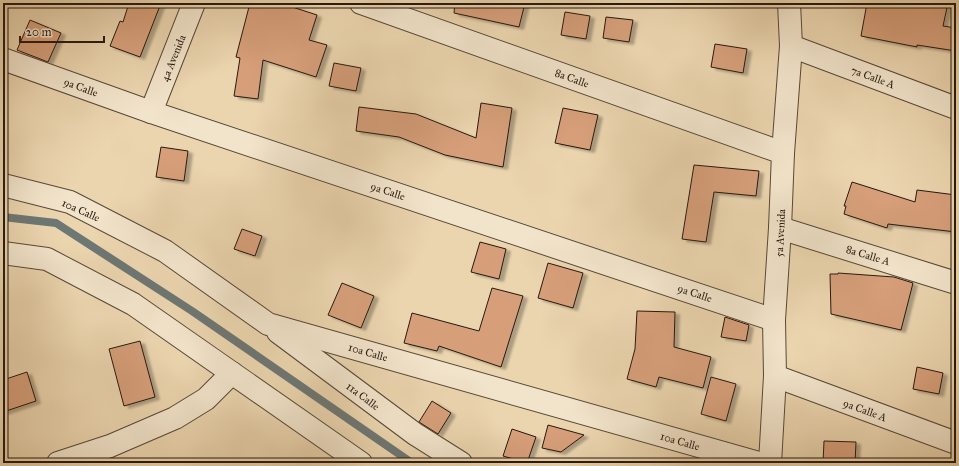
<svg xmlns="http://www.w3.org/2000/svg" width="959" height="466" viewBox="0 0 959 466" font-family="'IM FELL Great Primer',serif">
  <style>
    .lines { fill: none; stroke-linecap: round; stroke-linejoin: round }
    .stream { stroke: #6d7774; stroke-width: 8 }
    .building { fill: #d69f7a; stroke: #271910; filter: url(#shadow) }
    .minor-casing { stroke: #584838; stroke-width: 24 }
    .minor { stroke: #f2e4cb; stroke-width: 22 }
    .labels { text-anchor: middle; stroke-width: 3; stroke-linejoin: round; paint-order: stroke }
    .street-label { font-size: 11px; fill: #271910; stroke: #f2e4cb }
  </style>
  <defs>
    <filter id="shadow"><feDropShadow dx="4.5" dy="2.5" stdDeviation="1" flood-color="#0004"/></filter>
  </defs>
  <rect width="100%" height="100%" fill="#ebd5af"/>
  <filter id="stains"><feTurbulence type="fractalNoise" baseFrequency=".005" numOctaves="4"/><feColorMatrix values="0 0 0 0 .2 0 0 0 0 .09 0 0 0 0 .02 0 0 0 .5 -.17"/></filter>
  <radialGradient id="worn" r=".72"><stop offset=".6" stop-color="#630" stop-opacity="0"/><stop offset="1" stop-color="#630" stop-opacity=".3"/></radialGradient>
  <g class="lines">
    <polyline class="stream" points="3,217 56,223 192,311 412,463"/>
  </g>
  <g class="building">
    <polygon points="129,3 161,3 140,57 110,46 120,21 123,22"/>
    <polygon points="250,3 280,3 317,15 309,40 327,45 316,77 263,60 258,99 234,96 240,58 236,57"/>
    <polygon points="455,3 525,3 519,27 454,13"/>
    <polygon points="867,3 948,3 943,26 956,28 956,51 917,45 917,47 861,36"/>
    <polygon points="565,12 590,16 586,39 561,35"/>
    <polygon points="606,17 633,20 629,42 603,38"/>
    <polygon points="30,20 61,33 48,62 17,50"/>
    <polygon points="715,44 747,49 743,73 711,67"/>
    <polygon points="334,63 361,68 356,91 329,86"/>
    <polygon points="481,103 512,108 503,167 445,155 399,137 356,131 359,107 416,114 476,138"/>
    <polygon points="563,108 598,115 590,150 555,143"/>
    <polygon points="161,147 188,151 184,181 156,177"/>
    <polygon points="694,165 759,171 756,196 714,192 706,242 682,239"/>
    <polygon points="852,182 915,202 917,190 956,195 956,232 888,224 887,228 844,214 846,206 844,206"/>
    <polygon points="242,229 262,236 255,256 234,249"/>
    <polygon points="480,242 506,249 499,279 471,272"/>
    <polygon points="548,263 583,273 573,308 538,298"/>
    <polygon points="838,273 894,277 913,283 901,330 831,314 830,274 838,274"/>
    <polygon points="342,283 374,296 361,328 328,315"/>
    <polygon points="492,288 523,296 501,367 439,346 437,351 404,343 412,313 479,331"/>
    <polygon points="637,311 675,312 674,347 711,357 703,388 659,377 656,387 627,379 635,349"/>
    <polygon points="725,317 749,325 746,341 721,337"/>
    <polygon points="140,341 155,397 124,406 109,349"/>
    <polygon points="917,367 943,373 939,394 913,389"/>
    <polygon points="27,372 36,401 3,412 3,380"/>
    <polygon points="711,377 736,384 726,421 701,414"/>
    <polygon points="432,401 451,413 438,434 419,422"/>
    <polygon points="548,425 584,435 561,452 542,448"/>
    <polygon points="512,429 536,437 527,463 503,456"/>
    <polygon points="824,441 856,442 855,463 823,463"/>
  </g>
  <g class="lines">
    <defs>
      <g id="minor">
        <polyline points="361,3 783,153"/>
        <polyline points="791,46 956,108"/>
        <polyline points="3,59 151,112 774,320"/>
        <polyline points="151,112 194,3"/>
        <polyline points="3,185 70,202 165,251 268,324 759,463"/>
        <polyline points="780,228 956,283"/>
        <polyline points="3,253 47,259 133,304 361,463"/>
        <polyline points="278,332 415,434 461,463"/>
        <polyline points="775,376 956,443"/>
        <polyline points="58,463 110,446 175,418 206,399 232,373"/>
        <polyline points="770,463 775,376 774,320 780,228 783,153 791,46 789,3"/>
      </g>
    </defs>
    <use href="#minor" class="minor-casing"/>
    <use href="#minor" class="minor"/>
  </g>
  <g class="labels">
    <g class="street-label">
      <text transform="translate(173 58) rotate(-68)" y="4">4a Avenida</text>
      <text transform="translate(873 77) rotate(20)" y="4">7a Calle A</text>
      <text transform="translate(572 78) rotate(20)" y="4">8a Calle</text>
      <text transform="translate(81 87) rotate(20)" y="4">9a Calle</text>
      <text transform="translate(388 191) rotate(18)" y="4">9a Calle</text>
      <text transform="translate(81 210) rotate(24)" y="4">10a Calle</text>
      <text transform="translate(780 233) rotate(-87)" y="4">5a Avenida</text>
      <text transform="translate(868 255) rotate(17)" y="4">8a Calle A</text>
      <text transform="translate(695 293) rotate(18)" y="4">9a Calle</text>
      <text transform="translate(368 352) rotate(16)" y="4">10a Calle</text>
      <text transform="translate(363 396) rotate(37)" y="4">11a Calle</text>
      <text transform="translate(865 410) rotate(20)" y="4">9a Calle A</text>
      <text transform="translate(680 441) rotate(16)" y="4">10a Calle</text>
    </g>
  </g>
  <rect width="959" height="466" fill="none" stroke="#ebd5af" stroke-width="16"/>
  <rect x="4" y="4" width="951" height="458" fill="none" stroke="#271910" stroke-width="2"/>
  <rect x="8" y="8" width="943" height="450" fill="none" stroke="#271910"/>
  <path d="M20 36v6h84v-6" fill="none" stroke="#271910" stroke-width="2"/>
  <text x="26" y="36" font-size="12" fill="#271910" stroke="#f2e4cb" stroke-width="3" paint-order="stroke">20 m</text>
  <rect width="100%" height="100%" filter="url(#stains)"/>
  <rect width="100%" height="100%" fill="url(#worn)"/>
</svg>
